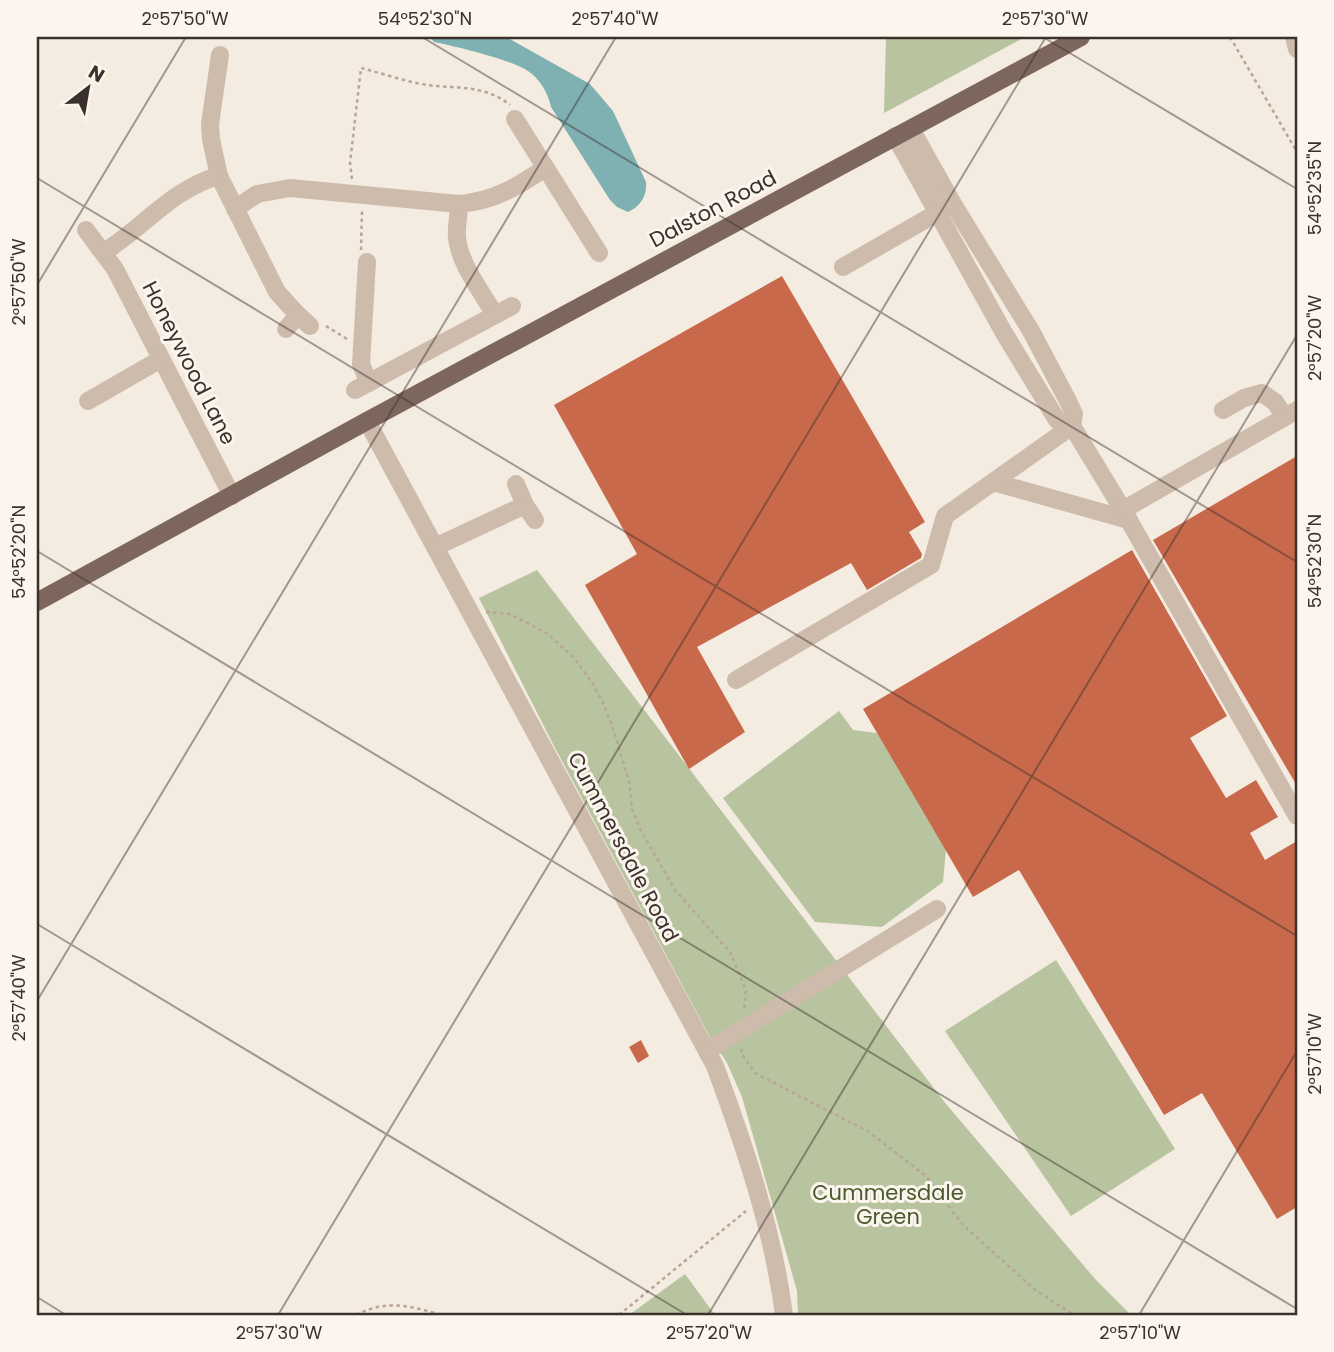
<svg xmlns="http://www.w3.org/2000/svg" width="1334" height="1352" viewBox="0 0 1334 1352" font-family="Poppins,sans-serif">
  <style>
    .green { fill: #b8c4a0 }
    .water { fill: #7fb0b2 }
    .building { fill: #c8694b }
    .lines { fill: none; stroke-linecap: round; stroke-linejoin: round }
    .path { stroke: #b9a596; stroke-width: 2.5; stroke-dasharray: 3.5 3.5; stroke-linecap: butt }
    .minor { stroke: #cdbbac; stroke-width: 18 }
    .major { stroke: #7d675c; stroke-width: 18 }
    .ticks { fill: none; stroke: #3b302b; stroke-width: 2; stroke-opacity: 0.45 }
    .labels { text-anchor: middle; stroke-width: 6; stroke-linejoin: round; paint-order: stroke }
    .street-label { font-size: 21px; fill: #3b302b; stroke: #fbf5ee }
    .park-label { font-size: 21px; fill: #4a5a2e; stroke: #fbf5ee }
    .neatline { fill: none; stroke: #3b302b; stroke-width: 2.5 }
    .ticks-label { font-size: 18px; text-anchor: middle; fill: #3b302b }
  </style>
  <rect width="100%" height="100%" fill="#f4ebe1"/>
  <g class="green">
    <polygon points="886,37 1025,37 884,113"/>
    <polygon points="537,570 946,1104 1096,1280 1131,1315 798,1315 797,1291 742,1097 727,1063 710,1037 555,748 479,598"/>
    <polygon points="839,711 853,730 877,733 946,849 943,882 882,927 815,922 723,798"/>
    <polygon points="1056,960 1175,1149 1071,1216 945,1031"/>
    <polygon points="685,1274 715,1315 629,1315"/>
  </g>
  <path class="water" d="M430 37H506L590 84 613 111 646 182C647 196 641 206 628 212L617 207 610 200 551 107C548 93 540 79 528 71 509 59 458 47 434 42Z"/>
  <g class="building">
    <polygon points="782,276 925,522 909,532 922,554 921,558 867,590 851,563 697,647 745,732 689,769 585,585 637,554 554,405"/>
    <polygon points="1297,456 1297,786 1153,540"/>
    <polygon points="1132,550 1227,716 1190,738 1226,798 1256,780 1278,817 1250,833 1265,860 1297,841 1297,1207 1277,1219 1202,1093 1164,1115 1019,870 973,897 863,709"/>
    <polygon points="641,1040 649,1056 638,1063 629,1047"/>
  </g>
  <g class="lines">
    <g class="path">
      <polyline points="1230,37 1297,152"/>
      <path d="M352 179 350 163 361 68C385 74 412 84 436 86 463 88 488 87 510 105"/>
      <polyline points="361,250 362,211"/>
      <polyline points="326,326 347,339"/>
      <polyline points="486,612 510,614 548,634 574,658 591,681 603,703 614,731 629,782 632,809 640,829 675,890 730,952 746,990 744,1011"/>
      <polyline points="742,1049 741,1053 755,1073 869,1132 926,1176 963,1225 1034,1289 1074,1315"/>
      <path d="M356 1315C387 1299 409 1306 442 1315"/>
      <polyline points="619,1315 746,1211"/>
    </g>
    <g class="minor">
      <polyline points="1294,37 1297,49"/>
      <polyline points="220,55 210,124 211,139 219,176 277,292 298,315"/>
      <polyline points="515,119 599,253"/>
      <polyline points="911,129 953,204 1031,331 1068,401 1074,414 1072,426 1123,510 1297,816"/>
      <polyline points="895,136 1004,333 1057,420 1072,426"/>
      <path d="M459 204C459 215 456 227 457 238 460 265 482 292 495 315"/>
      <path d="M235 209 257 194 290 188 459 204C494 201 517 187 545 168"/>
      <polyline points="86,230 115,269 232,496"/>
      <path d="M104 252C143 228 173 188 219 176"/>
      <polyline points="367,262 361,364 369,383"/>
      <polyline points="843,267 949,206"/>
      <polyline points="286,329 298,315 310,326"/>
      <polyline points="355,390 512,306"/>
      <polyline points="88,401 161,359"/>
      <polyline points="1223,410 1244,398 1262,393 1275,402 1285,417"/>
      <path d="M367 421 715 1066C745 1147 773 1230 784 1315"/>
      <polyline points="993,482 1129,520"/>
      <polyline points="516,484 525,505 535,520"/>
      <polyline points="1123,510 1297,410"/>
      <polyline points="435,547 525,505"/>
      <polyline points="736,680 931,565 945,516 1072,426"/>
      <polyline points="707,1051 937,909"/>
    </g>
    <polyline class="major" points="37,602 367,421 1081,37"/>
  </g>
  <path class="ticks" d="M422 37 1297 562M1043 37 1297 189M37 178 1297 936M37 285 186 37M37 551 1297 1309M37 924 687 1315M37 1001 616 37M37 1297 66 1315M278 1315 1046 37M708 1315 1297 335M1139 1315 1297 1051"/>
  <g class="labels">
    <g class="street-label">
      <text transform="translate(713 209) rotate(-28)" y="7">Dalston Road</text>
      <text transform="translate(189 363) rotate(63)" y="7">Honeywood Lane</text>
      <text transform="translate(623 847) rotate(62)" y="7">Cummersdale Road</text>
    </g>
    <g class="park-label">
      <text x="888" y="1200">Cummersdale<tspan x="888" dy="24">Green</tspan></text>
    </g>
  </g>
  <rect width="1334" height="1352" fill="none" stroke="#fbf5ee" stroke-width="77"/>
  <g transform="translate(88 88) rotate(31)" stroke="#fbf5ee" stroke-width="5" paint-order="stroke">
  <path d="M0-5L12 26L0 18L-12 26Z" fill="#3b302b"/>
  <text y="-10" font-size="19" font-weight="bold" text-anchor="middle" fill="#3b302b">N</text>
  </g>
  <rect x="38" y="38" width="1258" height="1276" class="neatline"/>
  <g class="ticks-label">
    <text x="185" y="25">2°57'50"W</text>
    <text x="425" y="25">54°52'30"N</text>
    <text x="615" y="25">2°57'40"W</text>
    <text x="1045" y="25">2°57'30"W</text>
    <text transform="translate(1315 188) rotate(-90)" y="6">54°52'35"N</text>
    <text transform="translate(19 282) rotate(-90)" y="6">2°57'50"W</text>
    <text transform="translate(1315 338) rotate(-90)" y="6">2°57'20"W</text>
    <text transform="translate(19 552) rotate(-90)" y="6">54°52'20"N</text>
    <text transform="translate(1315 561) rotate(-90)" y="6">54°52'30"N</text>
    <text transform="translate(19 998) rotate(-90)" y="6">2°57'40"W</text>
    <text transform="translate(1315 1054) rotate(-90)" y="6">2°57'10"W</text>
    <text x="279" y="1339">2°57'30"W</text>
    <text x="709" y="1339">2°57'20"W</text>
    <text x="1140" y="1339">2°57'10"W</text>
  </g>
</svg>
